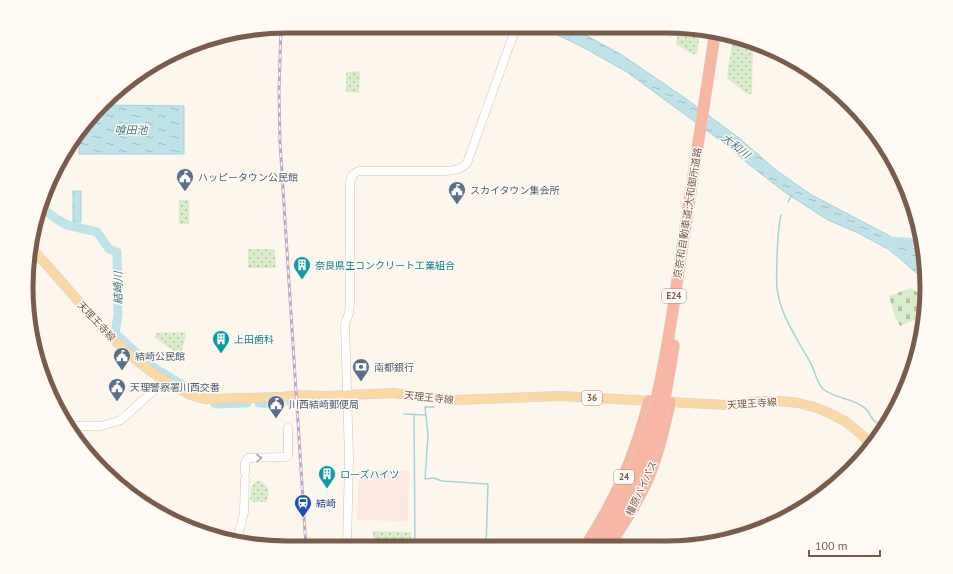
<svg xmlns="http://www.w3.org/2000/svg" width="953" height="574" viewBox="0 0 953 574" font-family="'PT Sans','Noto Sans JP',sans-serif">
  <style>
    .commercial { fill: #fde8e0 }
    .cemetery { fill: url(#cemetery-stones) }
    .park { fill: url(#park-dots) }
    .water { fill: url(#water-ripples); stroke: #a5d3da }
    .lines { fill: none; stroke-linecap: round; stroke-linejoin: round }
    .stream { stroke: #a5d3da; stroke-width: 1.5 }
    .river { stroke: #bfe3e8; stroke-width: 9 }
    .secondary-casing { stroke: #d6c0b0; stroke-width: 9 }
    .primary-casing { stroke: #dad1cd; stroke-width: 10 }
    .highway-casing { stroke: #dad1cd; stroke-width: 12 }
    .secondary { stroke: #fff; stroke-width: 8 }
    .primary { stroke: #fbd9a5; stroke-width: 9 }
    .highway { stroke: #f7b7a3; stroke-width: 11 }
    .rail-casing { stroke: #b9a8c9; stroke-width: 3 }
    .rail { stroke: #fffaf3; stroke-width: 1.5; stroke-dasharray: 4.5; stroke-linecap: butt }
    .highway-bridge-casing { stroke: #dad1cd; stroke-width: 12; stroke-linecap: butt }
    .highway-bridge { stroke: #f7b7a3; stroke-width: 11 }
    .oneway { stroke: #af9d94 }
    .labels { text-anchor: middle; stroke-width: 3; stroke-linejoin: round; paint-order: stroke }
    .shield { fill: #fffaf3; stroke: #a28b7f; stroke-width: 1 }
    .shield-label { font-size: 9px; font-weight: bold; fill: #7a5c4d }
    .service-label { font-size: 10px; fill: #4e5e75; stroke: #fffaf3; text-anchor: start }
    .street-label { font-size: 10px; fill: #7a5c4d; stroke: #fffaf3 }
    .culture-label { font-size: 10px; fill: #0d838f; stroke: #fffaf3; text-anchor: start }
    .transit-label { font-size: 10px; fill: #164399; stroke: #fffaf3; text-anchor: start }
    .water-label { font-size: 11px; font-style: italic; fill: #437c86; stroke: #fffaf3 }
    .rim { fill: none; stroke: #7a5c4d; stroke-width: 5 }
  </style>
  <defs>
    <pattern id="cemetery-stones" width="16" height="16" patternUnits="userSpaceOnUse"><rect width="16" height="16" fill="#d8ecc9"/><path d="M2 7V4a2 2 0 0 1 4 0v3zM10 15v-3a2 2 0 0 1 4 0v3z" fill="#b4c2a5"/></pattern>
    <pattern id="park-dots" width="8" height="8" patternUnits="userSpaceOnUse"><rect width="8" height="8" fill="#d8ecc9"/><path d="M2 2h.1M6 6h.1" fill="none" stroke="#b4c2a5" stroke-width="1.8" stroke-linecap="round"/></pattern>
    <pattern id="water-ripples" width="26" height="14" patternUnits="userSpaceOnUse"><rect width="26" height="14" fill="#bfe3e8"/><path d="M2 4q2-2 4 0t4 0M15 11q2-2 4 0t4 0" fill="none" stroke="#a0bbbe"/></pattern>
  </defs>
  <rect width="100%" height="100%" fill="#fdf6ec"/>
  <polygon class="commercial" points="359,469 409,471 408,521 357,520"/>
  <polygon class="cemetery" points="911,288 926,298 922,338 917,354 912,356 919,320 914,320 900,326 895,317 889,296"/>
  <g class="park">
    <polygon points="679,27 700,30 697,54 692,54 676,44"/>
    <polygon points="733,37 753,41 752,94 747,94 728,79 727,76"/>
    <polygon points="360,71 359,93 346,92 346,72"/>
    <rect x="179" y="200" width="10" height="24"/>
    <polygon points="248,249 272,249 275,251 276,268 248,268"/>
    <polygon points="184,332 186,334 181,355 179,355 154,337 157,333"/>
    <path d="M259 481C269 484 271 493 266 502H253L250 499C251 491 250 482 259 481Z"/>
    <polygon points="373,531 411,532 411,547 373,547"/>
  </g>
  <g class="water">
    <polygon points="538,26 569,26 622,55 685,98 739,138 776,170 810,194 924,254 927,283 904,262 888,249 858,233 828,220 786,193 747,163 728,146 627,72 579,45"/>
    <polygon points="103,105 184,106 184,154 79,154 79,130"/>
    <rect x="73" y="191" width="8" height="31"/>
  </g>
  <g class="lines">
    <g class="stream">
      <polyline points="788,202 792,195"/>
      <path d="M781 215C778 228 778 241 777 254 777 265 776 277 777 288 780 315 797 338 810 362 815 370 816 382 823 389 834 398 850 398 862 406 874 413 866 421 886 426"/>
      <polyline points="434,407 425,407 428,435 425,479 434,478 442,481 488,484 486,547"/>
      <polyline points="404,414 425,415"/>
      <polyline points="414,415 415,547"/>
    </g>
    <g class="river">
      <polyline points="39,205 55,218 67,225 97,232 109,249 117,252 118,315 115,333 148,364 183,385"/>
      <polyline points="887,241 923,243"/>
      <polyline points="259,403 281,404"/>
      <polyline points="291,403 315,401"/>
      <polyline points="215,404 247,403"/>
    </g>
    <defs>
      <g id="secondary">
        <polyline points="70,426 101,426 121,420 164,381"/>
        <polyline points="288,455 288,428"/>
        <polyline points="245,473 245,463 248,458 286,457"/>
        <polyline points="237,541 244,512 245,479"/>
        <path d="M347 547 349 458 345 324 349 313 350 303V182L353 174 359 171H446C455 170 461 170 467 163L514 33"/>
      </g>
      <path id="primary" d="M32 249C77 296 115 353 172 385 184 392 193 397 206 399L281 397 299 395 325 396 393 393 455 400 560 396 726 405 764 401H780L799 403 820 409 833 415 846 422 861 434 871 445"/>
      <g id="highway">
        <path d="M585 547C616 499 635 456 649 401"/>
        <path d="M608 547C622 526 636 505 647 481 658 456 664 429 670 402"/>
      </g>
    </defs>
    <use href="#secondary" class="secondary-casing"/>
    <use href="#primary" class="primary-casing"/>
    <use href="#highway" class="highway-casing"/>
    <use href="#secondary" class="secondary"/>
    <use href="#primary" class="primary"/>
    <use href="#highway" class="highway"/>
    <defs>
      <polyline id="rail" points="281,27 279,91 280,142 306,547"/>
    </defs>
    <use href="#rail" class="rail-casing"/>
    <use href="#rail" class="rail"/>
    <defs>
      <g id="highway-bridge">
        <path d="M592 547C621 503 642 455 655 404 668 353 674 300 682 249 693 177 704 105 715 33"/>
        <path d="M602 547C618 523 633 497 644 470 661 430 667 387 674 345"/>
      </g>
    </defs>
    <use href="#highway-bridge" class="highway-bridge-casing"/>
    <use href="#highway-bridge" class="highway-bridge"/>
  </g>
  <defs><path id="oneway-chevron" d="M-2-3.5L2.5 0L-2 3.5" fill="none" stroke-width="1.6" stroke-linecap="round" stroke-linejoin="round"/></defs>
  <use class="oneway" href="#oneway-chevron" transform="translate(259 458) rotate(-1)"/>
  <defs>
    <symbol id="civic-pin" viewBox="-11 -11 22 30"><path d="M0 17L-7.5 6A9.5 9.5 0 1 1 7.5 6Z" fill="#5c6f8a" stroke="#fffaf3"/><path d="M-.6-6.5H3V-4.5H.6V-3L4-1V1h2V6H-6V1h2V-1L-.6-3ZM-1.2 2.5V6h2.4V2.5Z" fill="#fff"/></symbol>
    <symbol id="building-pin" viewBox="-11 -11 22 30"><path d="M0 17L-7.5 6A9.5 9.5 0 1 1 7.5 6Z" fill="#0f9aa8" stroke="#fffaf3"/><path d="M-4-6H4V6H1V3H-1V6H-4ZM-2.5-4.3h1.7v1.8h-1.7ZM.8-4.3h1.7v1.8H.8ZM-2.5-1h1.7V.8h-1.7ZM.8-1h1.7V.8H.8Z" fill="#fff"/></symbol>
    <symbol id="bank-pin" viewBox="-11 -11 22 30"><path d="M0 17L-7.5 6A9.5 9.5 0 1 1 7.5 6Z" fill="#5c6f8a" stroke="#fffaf3"/><path d="M-6-4H6V4H-6ZM0-2.3a2.3 2.3 0 1 0 0 4.6a2.3 2.3 0 1 0 0-4.6Z" fill="#fff"/></symbol>
    <symbol id="station-pin" viewBox="-11 -11 22 30"><path d="M0 17L-7.5 6A9.5 9.5 0 1 1 7.5 6Z" fill="#1a4fb4" stroke="#fffaf3"/><path d="M-3-6H3Q5-6 5-4V2Q5 4 3 4L4.5 6H3L1.5 4h-3L-3 6H-4.5L-3 4Q-5 4-5 2V-4Q-5-6-3-6ZM-3.5-4v3h7v-3ZM-3.5 1v1.5H-2V1ZM2 1v1.5H3.5V1Z" fill="#fff"/></symbol>
  </defs>
  <g fill-rule="evenodd">
    <use href="#civic-pin" x="175" y="167" width="20" height="27"/>
    <use href="#civic-pin" x="447" y="180" width="20" height="27"/>
    <use href="#building-pin" x="292" y="255" width="20" height="27"/>
    <use href="#building-pin" x="211" y="329" width="20" height="27"/>
    <use href="#civic-pin" x="112" y="346" width="20" height="27"/>
    <use href="#bank-pin" x="351" y="357" width="20" height="27"/>
    <use href="#civic-pin" x="107" y="377" width="20" height="27"/>
    <use href="#civic-pin" x="266" y="394" width="20" height="27"/>
    <use href="#building-pin" x="317" y="464" width="20" height="27"/>
    <use href="#station-pin" x="293" y="493" width="20" height="27"/>
  </g>
  <g class="labels">
    <g class="shield">
      <rect x="662" y="289" width="24" height="14" rx="3"/>
      <rect x="582" y="391" width="20" height="14" rx="3"/>
      <rect x="614" y="470" width="20" height="14" rx="3"/>
    </g>
    <g class="shield-label">
      <text x="674" y="299">E24</text>
      <text x="592" y="401">36</text>
      <text x="624" y="480">24</text>
    </g>
    <g class="service-label">
      <text x="198" y="181">ハッピータウン公民館</text>
      <text x="470" y="194">スカイタウン集会所</text>
      <text x="135" y="360">結崎公民館</text>
      <text x="374" y="371">南都銀行</text>
      <text x="130" y="391">天理警察署川西交番</text>
      <text x="289" y="408">川西結崎郵便局</text>
    </g>
    <g class="street-label">
      <text transform="translate(687 213) rotate(-81)" y="4">京奈和自動車道;大和御所道路</text>
      <text transform="translate(97 321) rotate(47)" y="4">天理王寺線</text>
      <text transform="translate(429 397) rotate(6)" y="4">天理王寺線</text>
      <text transform="translate(752 403) rotate(-4)" y="4">天理王寺線</text>
      <text transform="translate(641 488) rotate(-65)" y="4">橿原バイパス</text>
    </g>
    <g class="culture-label">
      <text x="315" y="269">奈良県生コンクリート工業組合</text>
      <text x="234" y="343">上田歯科</text>
      <text x="340" y="478">ローズハイツ</text>
    </g>
    <g class="transit-label">
      <text x="316" y="507">結崎</text>
    </g>
    <g class="water-label">
      <text x="131" y="134">喰田池</text>
      <text transform="translate(736 146) rotate(38)" y="4">大和川</text>
      <text transform="translate(118 288) rotate(-90)" y="4">結崎川</text>
    </g>
  </g>
  <path d="M0 0H953V574H0ZM287 33H666A254 254 0 0 1 920 287V287A254 254 0 0 1 666 541H287A254 254 0 0 1 33 287V287A254 254 0 0 1 287 33Z" fill="#fffaf3" fill-rule="evenodd"/>
  <path class="rim" d="M287 33H666A254 254 0 0 1 920 287V287A254 254 0 0 1 666 541H287A254 254 0 0 1 33 287V287A254 254 0 0 1 287 33Z"/>
  <path d="M809 550v6h71v-6" fill="none" stroke="#7a5c4d" stroke-width="2"/>
  <text x="815" y="550" font-size="12" fill="#7a5c4d" stroke="#fffaf3" stroke-width="3" paint-order="stroke">100 m</text>
</svg>
